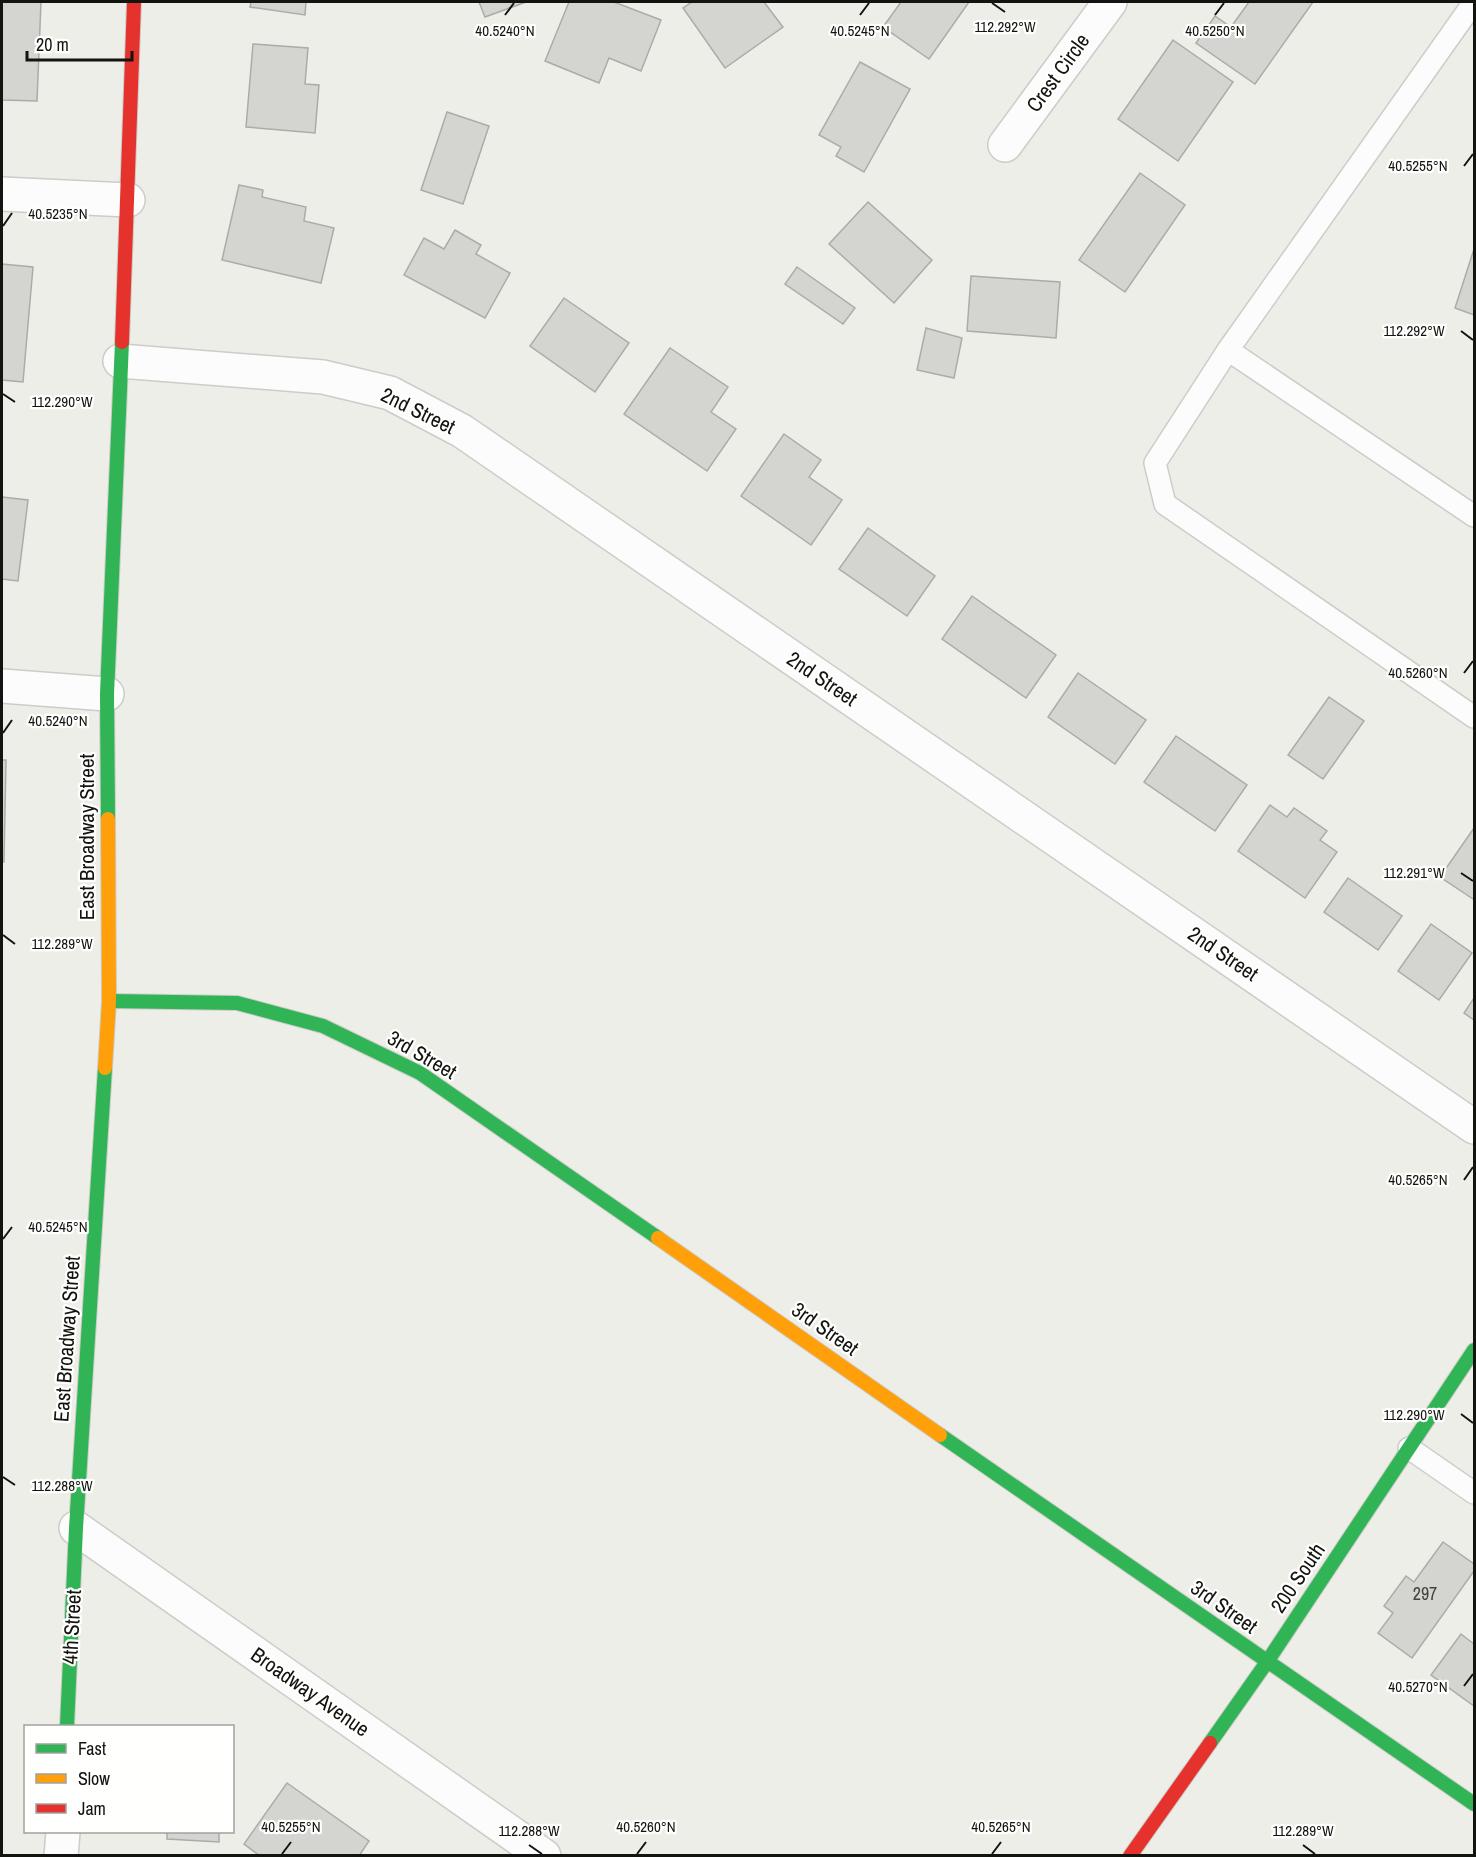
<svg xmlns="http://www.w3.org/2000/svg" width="1476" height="1857" viewBox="0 0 1476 1857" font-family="'Archivo Narrow',sans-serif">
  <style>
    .building { fill: #d4d4d0; stroke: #ababa8; stroke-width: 1.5 }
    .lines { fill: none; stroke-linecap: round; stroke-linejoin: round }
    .lane-casing { stroke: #ccccc8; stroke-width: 24 }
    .street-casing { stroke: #ccccc8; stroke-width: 36 }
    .fast-casing { stroke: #ccccc8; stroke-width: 16 }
    .slow-casing { stroke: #ccccc8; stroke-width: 16 }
    .jam-casing { stroke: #ccccc8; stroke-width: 16 }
    .lane { stroke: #fcfcfc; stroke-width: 21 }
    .street { stroke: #fcfcfc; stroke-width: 33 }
    .fast { stroke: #30b455; stroke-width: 14 }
    .slow { stroke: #ff9f0a; stroke-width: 14 }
    .jam { stroke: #e5322d; stroke-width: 14 }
    .ticks { fill: none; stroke: #131310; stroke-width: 2 }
    .labels { text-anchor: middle; stroke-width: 4.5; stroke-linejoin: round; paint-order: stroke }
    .number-label { font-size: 18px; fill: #434340 }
    .street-label { font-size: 21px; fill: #131310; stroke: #fffffe }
    .ticks-label { font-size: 15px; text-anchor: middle; fill: #131310; stroke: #fffffe; stroke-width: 4.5; stroke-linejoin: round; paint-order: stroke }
  </style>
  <rect width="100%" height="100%" fill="#eeeee9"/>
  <g class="building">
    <polygon points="2,2 41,2 37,101 2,100"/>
    <polygon points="251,2 306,2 305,15 250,7"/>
    <polygon points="479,2 526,2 485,17"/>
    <polygon points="569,2 614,2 661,20 641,71 609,58 599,83 545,61"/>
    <polygon points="692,2 764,2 783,27 725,68 683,8"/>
    <polygon points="901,2 969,2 929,59 883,27"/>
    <polygon points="1249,2 1313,2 1255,84 1196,43 1215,16 1231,27"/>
    <polygon points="1173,40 1233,82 1178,161 1118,119"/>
    <polygon points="253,44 308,48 305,84 319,85 315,133 246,127"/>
    <polygon points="860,62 910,89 864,172 836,156 841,147 819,135"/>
    <polygon points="447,112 489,126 463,204 421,190"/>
    <polygon points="1140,173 1185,205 1125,292 1079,260"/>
    <polygon points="239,185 263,190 262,197 306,207 304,221 334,228 321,283 222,260"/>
    <polygon points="868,202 932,260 894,303 829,244"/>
    <polygon points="455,230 481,245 476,254 510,273 485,318 404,275 424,238 444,249"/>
    <polygon points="1474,249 1474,315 1455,308"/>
    <polygon points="2,264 33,267 23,382 2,380"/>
    <polygon points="797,267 855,308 843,324 785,284"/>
    <polygon points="971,276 1060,282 1056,338 967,331"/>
    <polygon points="564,298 629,343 595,392 530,346"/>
    <polygon points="926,328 962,338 954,378 917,370"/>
    <polygon points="670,348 728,387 711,412 736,429 707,471 624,414"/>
    <polygon points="784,434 821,460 809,477 842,500 811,545 741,496"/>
    <polygon points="2,497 28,500 18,581 2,579"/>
    <polygon points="868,528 935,576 907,616 839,569"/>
    <polygon points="972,596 1056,655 1026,698 942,639"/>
    <polygon points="1078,673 1146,720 1115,764 1048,717"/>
    <polygon points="1329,697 1364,721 1323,779 1288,755"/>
    <polygon points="1176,736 1247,785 1215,831 1144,782"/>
    <polygon points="2,760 6,760 4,862 2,862"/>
    <polygon points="1270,805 1287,817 1294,808 1327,831 1320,840 1337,852 1305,898 1238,851"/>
    <polygon points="1474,828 1474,897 1473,899 1440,877"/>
    <polygon points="1348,878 1402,916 1378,950 1324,912"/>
    <polygon points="1431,924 1472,953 1439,1000 1398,971"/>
    <polygon points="1474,998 1474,1020 1464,1013"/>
    <polygon points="1443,1542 1474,1564 1474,1571 1412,1658 1378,1633 1393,1613 1384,1606 1406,1576 1414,1582"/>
    <polygon points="1461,1634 1474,1644 1474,1706 1431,1675"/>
    <polygon points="287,1783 369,1841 359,1856 260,1856 244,1844"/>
    <polygon points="167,1832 219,1832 219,1842 167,1839"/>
  </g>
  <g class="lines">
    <defs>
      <g id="lane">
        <polyline points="1474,2 1228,350 1474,516"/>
        <polyline points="1228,350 1155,463 1165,504 1474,717"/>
        <polyline points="1409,1448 1474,1493"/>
      </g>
      <g id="street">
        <polyline points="1005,145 1110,2"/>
        <polyline points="2,194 128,200"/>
        <polyline points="120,361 323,377 390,393 462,431 1474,1127"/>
        <polyline points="2,686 107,694"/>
        <polyline points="76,1528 544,1856"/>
        <polyline points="61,1856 63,1832"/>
      </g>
      <g id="fast">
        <polyline points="108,819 107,694 122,342"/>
        <polyline points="109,1001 237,1003 323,1026 420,1073 658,1238"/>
        <polyline points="940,1435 1474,1804"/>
        <polyline points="67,1726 76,1528 105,1068"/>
        <polyline points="1210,1743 1267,1662 1474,1350"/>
      </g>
      <g id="slow">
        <polyline points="105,1068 109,1001 108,819"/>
        <polyline points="658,1238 940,1435"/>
      </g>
      <g id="jam">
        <polyline points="122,342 134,2"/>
        <polyline points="1130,1856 1210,1743"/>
      </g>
    </defs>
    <use href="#lane" class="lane-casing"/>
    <use href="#street" class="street-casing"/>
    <use href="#fast" class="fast-casing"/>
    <use href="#slow" class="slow-casing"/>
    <use href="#jam" class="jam-casing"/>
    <use href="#lane" class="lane"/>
    <use href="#street" class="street"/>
    <use href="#fast" class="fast"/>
    <use href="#slow" class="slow"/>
    <use href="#jam" class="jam"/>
  </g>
  <path class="ticks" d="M992 3 1005 12M505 15 514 3M860 15 869 3M1215 15 1224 3M1464 166 1473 154M3 226 12 213M1461 331 1473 340M3 394 15 402M1464 673 1473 661M3 733 12 720M1461 873 1473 881M3 935 15 944M1464 1180 1473 1167M3 1239 12 1227M1461 1414 1473 1423M3 1477 15 1485M1464 1686 1473 1674M529 1845 542 1854M1303 1845 1315 1854M282 1854 291 1842M637 1854 646 1842M992 1854 1001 1842"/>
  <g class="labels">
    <g class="number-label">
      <text x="1425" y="1600">297</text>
    </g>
    <g class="street-label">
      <text transform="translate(1058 73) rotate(-54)" y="7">Crest Circle</text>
      <text transform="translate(418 411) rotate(26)" y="7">2nd Street</text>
      <text transform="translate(822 679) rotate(34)" y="7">2nd Street</text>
      <text transform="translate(87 837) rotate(-90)" y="7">East Broadway Street</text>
      <text transform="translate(1223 954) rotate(34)" y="7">2nd Street</text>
      <text transform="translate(422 1055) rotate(30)" y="7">3rd Street</text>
      <text transform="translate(825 1329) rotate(35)" y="7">3rd Street</text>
      <text transform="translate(67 1339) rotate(-86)" y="7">East Broadway Street</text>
      <text transform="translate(1298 1578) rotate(-56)" y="7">200 South</text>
      <text transform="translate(1224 1607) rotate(35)" y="7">3rd Street</text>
      <text transform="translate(72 1627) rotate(-87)" y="7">4th Street</text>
      <text transform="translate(310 1692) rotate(35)" y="7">Broadway Avenue</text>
    </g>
  </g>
  <g class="ticks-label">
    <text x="1005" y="32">112.292°W</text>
    <text x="505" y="36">40.5240°N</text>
    <text x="860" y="36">40.5245°N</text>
    <text x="1215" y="36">40.5250°N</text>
    <text x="1418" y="171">40.5255°N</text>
    <text x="58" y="219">40.5235°N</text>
    <text x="1414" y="336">112.292°W</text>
    <text x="62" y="407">112.290°W</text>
    <text x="1418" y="678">40.5260°N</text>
    <text x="58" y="726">40.5240°N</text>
    <text x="1414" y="878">112.291°W</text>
    <text x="62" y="949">112.289°W</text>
    <text x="1418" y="1185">40.5265°N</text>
    <text x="58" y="1232">40.5245°N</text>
    <text x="1414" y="1420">112.290°W</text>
    <text x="62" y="1491">112.288°W</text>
    <text x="1418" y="1692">40.5270°N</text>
    <text x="291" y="1832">40.5255°N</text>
    <text x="646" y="1832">40.5260°N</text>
    <text x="1001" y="1832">40.5265°N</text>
    <text x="529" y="1836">112.288°W</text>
    <text x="1303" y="1836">112.289°W</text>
  </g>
  <rect width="1476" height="1857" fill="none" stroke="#131310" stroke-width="6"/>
  <rect x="24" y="1725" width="210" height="108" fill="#fffffe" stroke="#a1a19f" stroke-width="1.5"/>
  <rect x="36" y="1744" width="30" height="9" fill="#30b455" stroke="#a1a19f" stroke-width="1.5"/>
  <text x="78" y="1755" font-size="18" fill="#131310">Fast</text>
  <rect x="36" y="1774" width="30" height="9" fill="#ff9f0a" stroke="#a1a19f" stroke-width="1.5"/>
  <text x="78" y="1785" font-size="18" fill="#131310">Slow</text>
  <rect x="36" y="1804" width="30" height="9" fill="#e5322d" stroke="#a1a19f" stroke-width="1.5"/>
  <text x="78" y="1815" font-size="18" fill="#131310">Jam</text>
  <path d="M27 51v9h105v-9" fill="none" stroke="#131310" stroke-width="3"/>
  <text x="36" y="51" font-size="18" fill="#131310" stroke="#fffffe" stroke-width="4.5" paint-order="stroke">20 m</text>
</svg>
